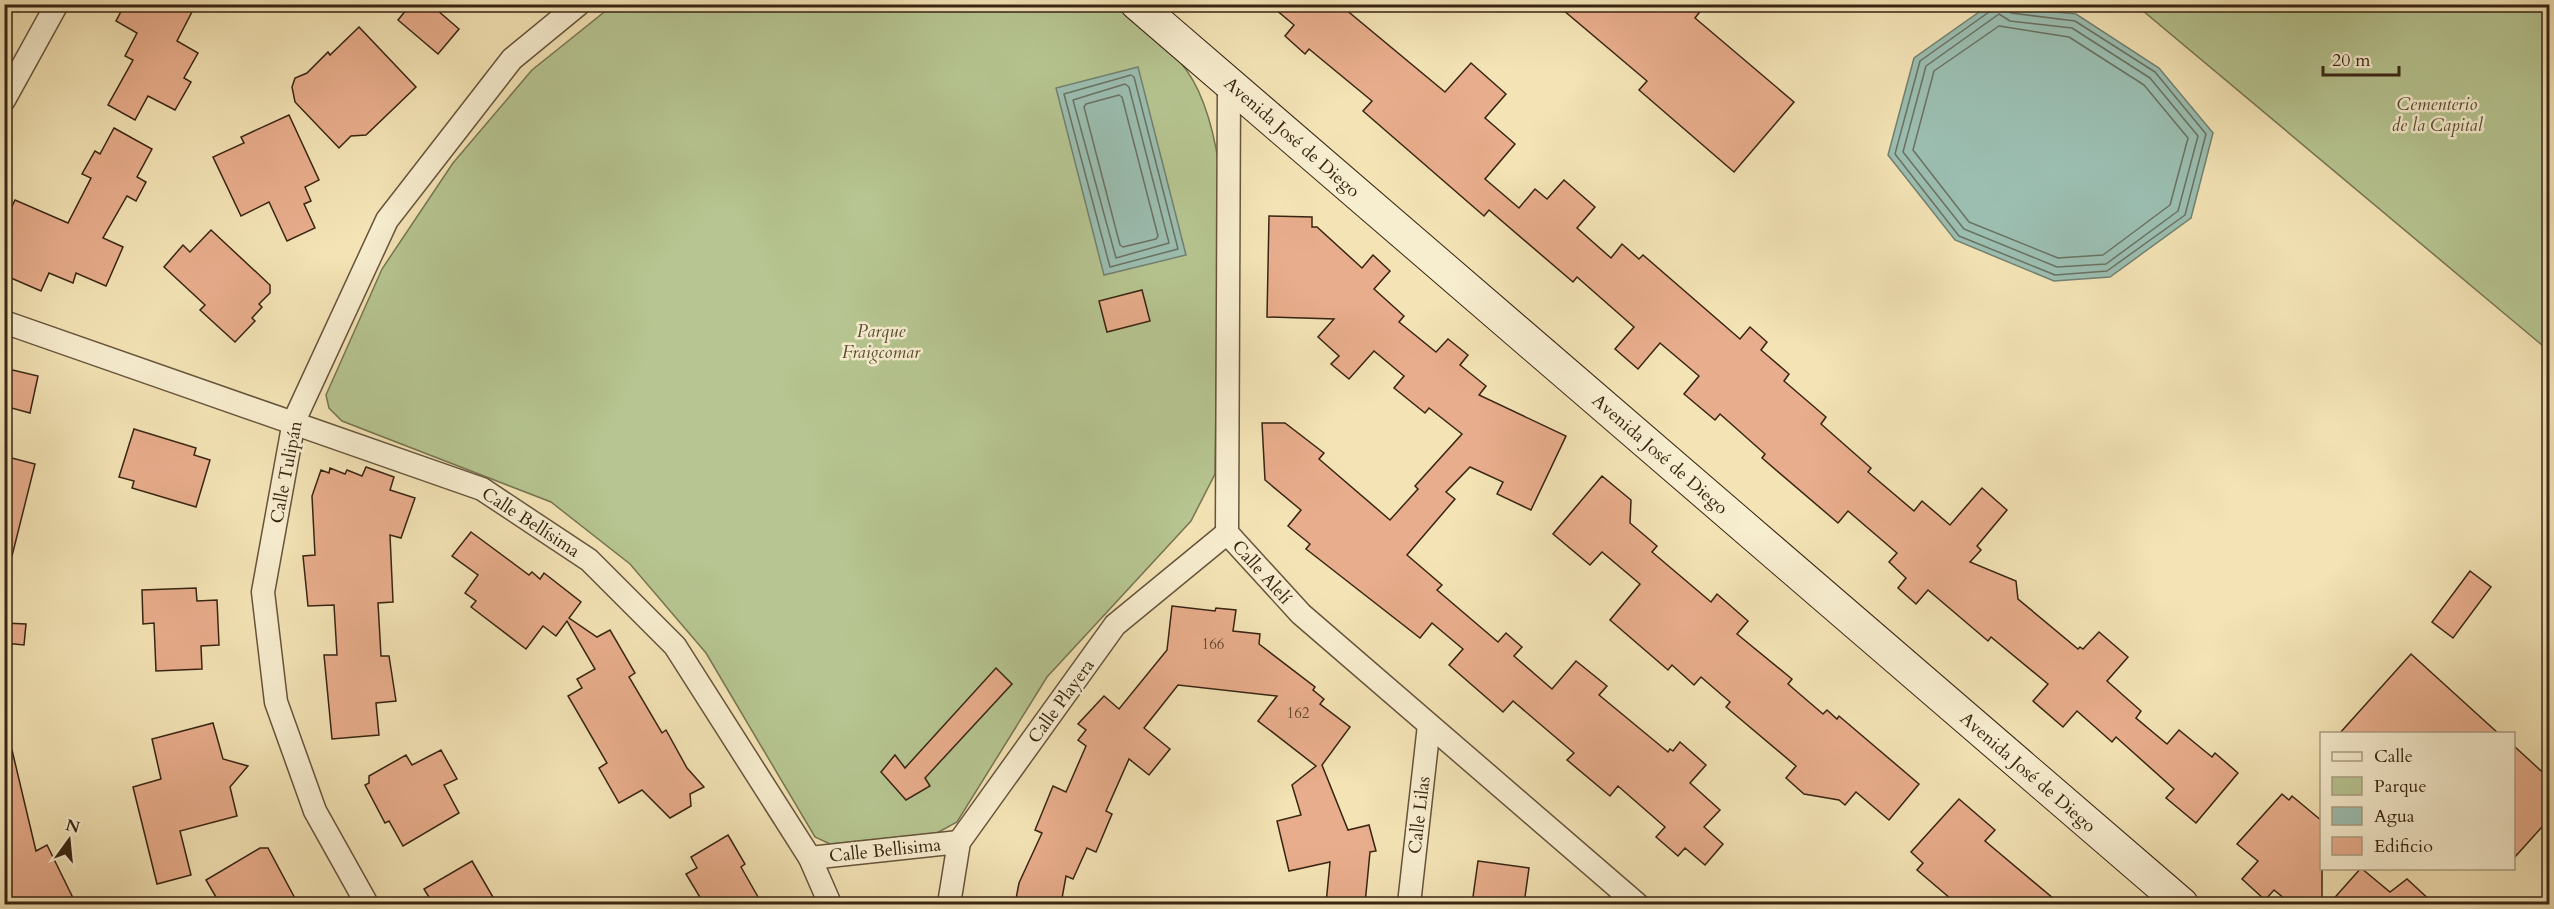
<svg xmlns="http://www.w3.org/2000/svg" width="2554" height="909" viewBox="0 0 2554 909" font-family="Cardo,serif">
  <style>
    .green { fill: #b6c591; stroke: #777552; stroke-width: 1.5 }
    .water { fill: #9bbeb1; stroke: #738171; stroke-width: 1.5 }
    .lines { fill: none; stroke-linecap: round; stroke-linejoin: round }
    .shore { stroke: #6a7262; stroke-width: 1.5 }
    .building { fill: #e8ad8c; stroke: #382512; stroke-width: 1.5 }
    .street-casing { stroke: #67543b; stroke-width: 25 }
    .secondary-casing { stroke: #382512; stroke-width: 34 }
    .street { stroke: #f7edcf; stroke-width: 22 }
    .secondary { stroke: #f7edcf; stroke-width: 32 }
    .labels { text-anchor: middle; stroke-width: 5; stroke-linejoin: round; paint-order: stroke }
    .number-label { font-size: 15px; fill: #644730 }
    .park-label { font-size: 18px; font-style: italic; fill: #584d32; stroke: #f7edcf }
    .street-label { font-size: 18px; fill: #382512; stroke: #f7edcf }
  </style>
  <rect width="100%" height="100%" fill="#f3e3b5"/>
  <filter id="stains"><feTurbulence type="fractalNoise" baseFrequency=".00333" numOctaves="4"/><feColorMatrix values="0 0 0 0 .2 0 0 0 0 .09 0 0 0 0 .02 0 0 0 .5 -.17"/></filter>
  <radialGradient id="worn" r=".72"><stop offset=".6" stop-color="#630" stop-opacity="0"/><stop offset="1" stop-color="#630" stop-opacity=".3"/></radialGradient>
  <g class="green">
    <path d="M613 5H1113C1135 23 1161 41 1180 62 1204 89 1214 133 1219 166L1215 474 1191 521 1047 677 957 822 937 833 830 844 815 837 706 653 630 564 551 502 342 421 329 408 326 395 382 269 453 163 532 70Z"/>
    <polygon points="2136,5 2549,5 2549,351"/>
  </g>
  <g class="water">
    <polygon points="1989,5 2076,14 2159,68 2213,133 2191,218 2110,277 2054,281 1955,240 1888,155 1914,58"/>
    <polygon points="1138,67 1186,255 1104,275 1056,88"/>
  </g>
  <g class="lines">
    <g class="shore">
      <polyline points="1992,4 1989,12 1920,61 1895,154 1959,236 2055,275 2107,271 2185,215 2206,134 2155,72 2075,21 2011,13 2005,4"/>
      <polygon points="1999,14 2010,21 2072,28 2150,78 2198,136 2178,211 2106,264 2057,267 1964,229 1903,152 1926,66"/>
      <polygon points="1999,26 2069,37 2144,85 2188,138 2170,205 2103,255 2058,258 1969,222 1913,150 1934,71"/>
      <polygon points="1131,75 1134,77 1178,249 1110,267 1064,94"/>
      <polygon points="1125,84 1129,87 1169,243 1116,258 1073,100"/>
      <polygon points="1119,95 1122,97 1158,236 1156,239 1123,247 1120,245 1084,107 1086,104"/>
    </g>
  </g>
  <g class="building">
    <polygon points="125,4 196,4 177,41 198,53 184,78 191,82 175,110 148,96 135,120 108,105 133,60 125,56 137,33 116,21"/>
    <polygon points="411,4 430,4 459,29 438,54 398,20"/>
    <polygon points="1269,4 1339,4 1445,92 1471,63 1506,94 1485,118 1515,144 1485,179 1519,208 1535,189 1547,199 1564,180 1595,207 1577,228 1611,258 1622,244 1639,259 1643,255 1740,339 1750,327 1767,342 1761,350 1789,374 1784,381 1826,417 1821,424 1871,468 1868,472 1914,511 1922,501 1950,525 1982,488 2007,510 1977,546 1981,550 1970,562 2016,581 2018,599 2078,649 2080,647 2083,649 2099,632 2128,657 2107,681 2141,711 2136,718 2167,744 2179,730 2212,757 2215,753 2238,773 2196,823 2166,798 2174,789 2116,737 2112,742 2077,711 2063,727 2033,701 2048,684 1991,637 1988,641 1928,590 1916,604 1898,588 1906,578 1889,562 1897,553 1848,511 1838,523 1762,458 1765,454 1720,414 1715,420 1684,394 1699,376 1660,343 1638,369 1615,349 1634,327 1577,277 1573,282 1489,210 1484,216 1363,111 1372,101 1309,49 1305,54 1285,36 1294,25"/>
    <polygon points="1556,4 1706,4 1695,18 1794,102 1734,172 1639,90 1647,81"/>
    <polygon points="359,27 416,87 366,135 351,136 339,148 295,102 292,87 295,78 307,73 328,52 330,55"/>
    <polygon points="289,115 319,180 305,187 311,201 304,204 315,228 287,241 269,202 241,216 213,157 244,143 241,137"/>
    <polygon points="114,128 152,149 137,177 146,182 136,201 127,196 103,238 123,247 106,286 76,273 73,283 49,273 41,291 4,275 4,223 15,200 68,223 91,178 82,174 95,151 100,154"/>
    <polygon points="1269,216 1312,217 1312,227 1317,227 1362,268 1373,255 1390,271 1374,289 1404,316 1399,322 1436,352 1448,339 1468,355 1460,365 1486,386 1479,395 1566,436 1531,510 1497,494 1503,482 1470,467 1446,492 1455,499 1407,555 1442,585 1437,590 1498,642 1506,633 1522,647 1514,656 1552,689 1576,661 1607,686 1599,695 1668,752 1670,749 1673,751 1680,742 1706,765 1690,783 1720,810 1704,827 1723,844 1705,865 1685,848 1678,856 1656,837 1665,827 1618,786 1610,796 1567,760 1574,753 1513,701 1503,712 1449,665 1463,649 1432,623 1420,638 1306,549 1310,544 1288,526 1301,510 1265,480 1262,423 1285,423 1324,453 1319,459 1390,520 1418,489 1415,486 1462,434 1429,408 1425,413 1394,388 1404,376 1374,351 1349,379 1331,364 1339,356 1318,337 1334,319 1267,317"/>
    <polygon points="211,230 270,285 270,293 259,304 262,307 252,318 255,321 235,342 200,310 205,305 164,267 183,245 190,252"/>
    <polygon points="1142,290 1150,321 1107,332 1099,301"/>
    <polygon points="4,368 38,376 30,413 4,406"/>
    <polygon points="134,429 196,448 194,455 210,460 196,507 132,488 134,481 119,477"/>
    <polygon points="4,456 35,464 12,556 4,555"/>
    <polygon points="366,467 394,477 390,490 415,498 401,538 390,535 393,602 378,603 381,656 389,656 396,701 376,703 379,735 332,739 324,655 337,655 334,605 308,606 303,556 315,555 312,496 321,470 329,473 330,468 345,474 347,470 362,476"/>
    <polygon points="1602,476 1631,500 1630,523 1657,546 1652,552 1711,602 1717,594 1748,621 1737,634 1792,679 1788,684 1823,714 1827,710 1837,719 1839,716 1919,784 1889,820 1856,792 1845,805 1839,800 1804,794 1786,778 1796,766 1726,707 1730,702 1701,677 1694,685 1672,665 1668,670 1610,620 1640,584 1602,552 1590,565 1553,534"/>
    <polygon points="471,532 529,575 532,572 540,579 544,573 581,602 569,618 597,637 610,630 635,673 629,677 662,733 666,730 687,768 704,787 690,794 691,806 670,818 642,790 619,803 599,768 607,763 568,696 582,688 577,679 595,669 567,621 556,636 543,626 526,649 471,607 476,601 465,593 478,575 452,556"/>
    <polygon points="2470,571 2491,587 2453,638 2432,622"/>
    <polygon points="196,588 197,601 217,600 219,645 201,646 202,669 156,671 154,623 143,624 142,590"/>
    <polygon points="1172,606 1215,611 1216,608 1236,610 1233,631 1260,634 1259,644 1315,687 1313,690 1324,699 1320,704 1350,727 1322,765 1348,830 1369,825 1376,851 1370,852 1365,904 1326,904 1330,862 1289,871 1277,821 1301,815 1292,785 1316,766 1258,721 1277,696 1178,685 1144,728 1170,749 1149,775 1129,759 1106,811 1112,814 1096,852 1087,848 1073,879 1066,876 1061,904 1015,904 1019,883 1042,833 1035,830 1053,786 1066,792 1086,746 1078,740 1086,730 1078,724 1104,696 1119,709 1167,650"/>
    <polygon points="4,623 26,624 24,645 4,643"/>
    <polygon points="2411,654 2499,734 2339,734"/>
    <polygon points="996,668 1012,684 925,778 930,786 906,800 881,772 895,755 905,768"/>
    <polygon points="213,723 223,759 248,766 230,787 237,816 180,831 191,875 157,884 133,787 161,779 152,739"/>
    <polygon points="2514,746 2550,779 2550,818 2514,858"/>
    <polygon points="12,750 36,851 47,845 76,904 4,904 4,751"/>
    <polygon points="441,750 457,779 444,785 459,813 403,846 389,821 385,823 365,785 369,783 369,776 406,755 412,765"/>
    <polygon points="2282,794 2289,800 2292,796 2322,821 2322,904 2291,904 2274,890 2265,900 2242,879 2258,861 2237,844"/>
    <polygon points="1959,799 1995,830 1985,841 2060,904 1957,904 1917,870 1923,863 1911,852"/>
    <polygon points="728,835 745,864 741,867 762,904 704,904 686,874 697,868 691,857"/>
    <polygon points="260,848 268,848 298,904 220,904 206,880"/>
    <polygon points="472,861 497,904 433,904 424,889"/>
    <polygon points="1478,861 1529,868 1524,904 1472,904"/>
    <polygon points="2361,868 2390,892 2407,879 2434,904 2329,904"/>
  </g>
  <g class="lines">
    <defs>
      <g id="street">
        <polyline points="1229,83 1227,533 1301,614 1637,904"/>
        <polyline points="4,100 57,4"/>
        <polyline points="4,322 482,489 589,560 675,646 810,858 830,904"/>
        <polyline points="810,858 959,842"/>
        <polyline points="367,904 315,811 276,702 263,592 294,421 387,220 512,59 579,4"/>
        <polyline points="949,904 959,842 1115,625 1227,533"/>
        <polyline points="1409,904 1429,725"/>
      </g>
      <polyline id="secondary" points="1137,4 2182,904"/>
    </defs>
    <use href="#street" class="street-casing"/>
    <use href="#secondary" class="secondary-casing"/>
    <use href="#street" class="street"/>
    <use href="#secondary" class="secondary"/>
  </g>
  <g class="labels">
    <g class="number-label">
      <text x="1213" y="649">166</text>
      <text x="1298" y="718">162</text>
    </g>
    <g class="park-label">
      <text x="2437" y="110">Cementerio<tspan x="2437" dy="21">de la Capital</tspan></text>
      <text x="881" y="337">Parque<tspan x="881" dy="21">Fraigcomar</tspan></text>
    </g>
    <g class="street-label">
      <text transform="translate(1292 137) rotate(41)" y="6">Avenida José de Diego</text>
      <text transform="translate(1660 454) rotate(41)" y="6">Avenida José de Diego</text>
      <text transform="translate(286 472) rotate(-79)" y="6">Calle Tulipán</text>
      <text transform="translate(531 522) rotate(33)" y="6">Calle Bellísima</text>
      <text transform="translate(1262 572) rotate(48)" y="6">Calle Alelí</text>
      <text transform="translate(1061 701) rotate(-54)" y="6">Calle Playera</text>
      <text transform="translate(2028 772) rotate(41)" y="6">Avenida José de Diego</text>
      <text transform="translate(1419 815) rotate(-83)" y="6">Calle Lilas</text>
      <text transform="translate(885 850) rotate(-6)" y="6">Calle Bellisima</text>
    </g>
  </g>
  <rect width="2554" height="909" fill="none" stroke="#f3e3b5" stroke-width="24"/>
  <rect x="6" y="6" width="2542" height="897" fill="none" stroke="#382512" stroke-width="3"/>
  <rect x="12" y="12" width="2530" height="885" fill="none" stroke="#382512" stroke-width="1.5"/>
  <rect x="2320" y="732" width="195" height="138" fill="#f7edcf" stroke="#ab9d83" stroke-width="1.5"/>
  <rect x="2332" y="752" width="30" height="9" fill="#f7edcf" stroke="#ab9d83" stroke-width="1.5"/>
  <text x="2374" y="762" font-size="18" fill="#382512">Calle</text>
  <rect x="2332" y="777" width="30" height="18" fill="#b6c591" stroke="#ab9d83" stroke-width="1.5"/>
  <text x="2374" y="792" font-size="18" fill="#382512">Parque</text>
  <rect x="2332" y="807" width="30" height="18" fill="#9bbeb1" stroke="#ab9d83" stroke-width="1.5"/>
  <text x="2374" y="822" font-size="18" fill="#382512">Agua</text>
  <rect x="2332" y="837" width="30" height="18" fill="#e8ad8c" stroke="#ab9d83" stroke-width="1.5"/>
  <text x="2374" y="852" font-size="18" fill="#382512">Edificio</text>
  <g transform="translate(69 840) rotate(15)" stroke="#f7edcf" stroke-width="4.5" paint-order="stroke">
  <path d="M0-4.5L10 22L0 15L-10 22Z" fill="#382512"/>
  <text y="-9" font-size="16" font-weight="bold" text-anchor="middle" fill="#382512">N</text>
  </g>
  <path d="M2323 66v9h76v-9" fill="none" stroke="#382512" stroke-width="3"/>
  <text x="2332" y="66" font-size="18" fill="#382512" stroke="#f7edcf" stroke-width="4.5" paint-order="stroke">20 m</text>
  <rect width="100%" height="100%" filter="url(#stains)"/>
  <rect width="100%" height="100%" fill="url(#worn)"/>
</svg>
